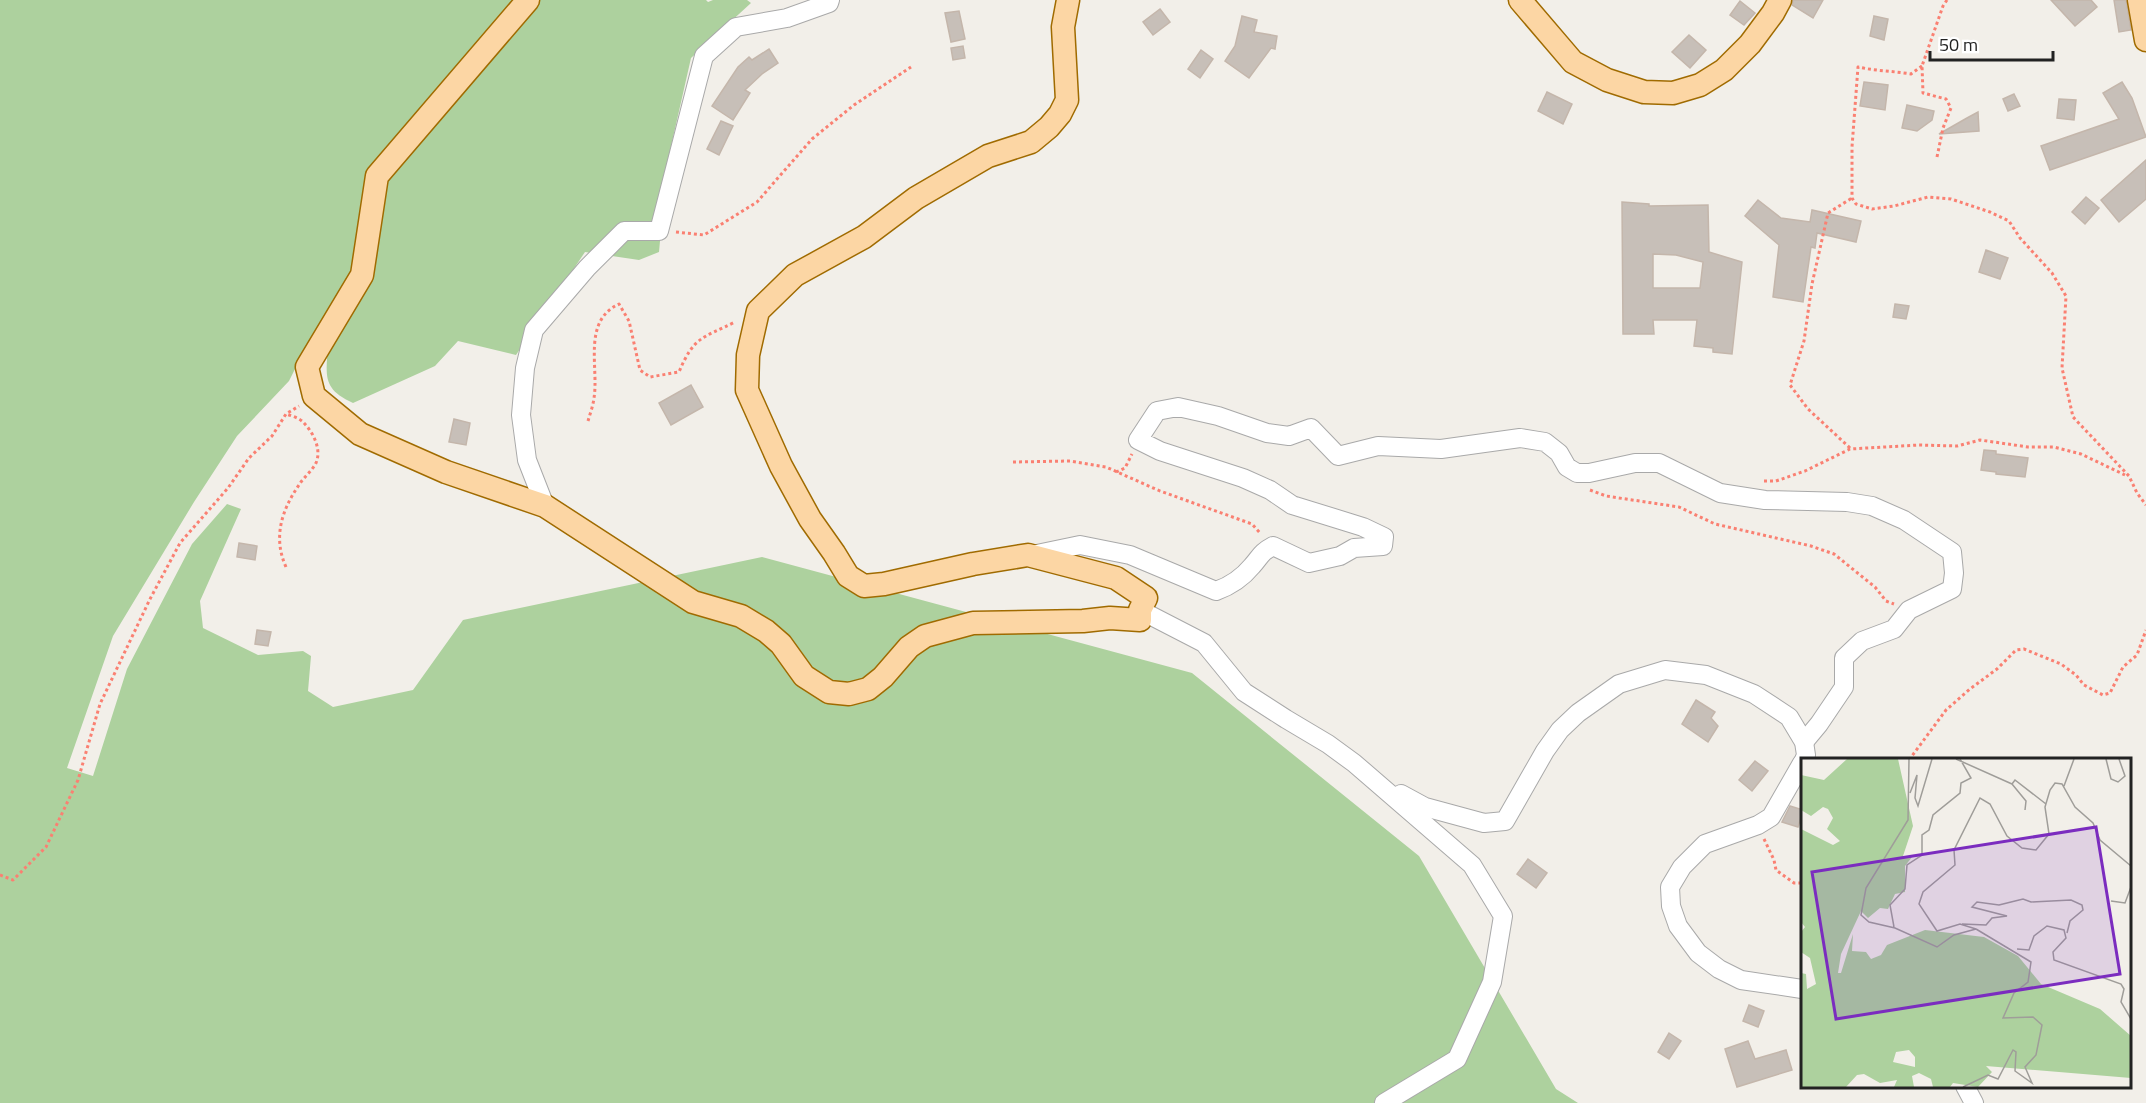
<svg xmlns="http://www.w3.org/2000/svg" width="2146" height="1103" viewBox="0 0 2146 1103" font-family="'Titillium Web',sans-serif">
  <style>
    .forest { fill: #add19e }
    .building { fill: #c7bfb8; stroke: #c4b6ab; stroke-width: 1.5; fill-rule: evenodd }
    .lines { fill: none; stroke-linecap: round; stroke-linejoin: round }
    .minor-casing { stroke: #a9a9a9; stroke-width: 20 }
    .major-casing { stroke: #a06b00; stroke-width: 25 }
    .path { stroke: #fa8072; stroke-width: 3; stroke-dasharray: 3 3; stroke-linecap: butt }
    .minor { stroke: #fff; stroke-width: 18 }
    .major { stroke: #fcd6a4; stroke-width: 22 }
    .inset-road { fill: none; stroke: #9f9d99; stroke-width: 1.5 }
    .view { fill: #7b2cbf; fill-opacity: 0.15; stroke: #7b2cbf; stroke-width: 3 }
    .inset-edge { fill: none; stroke: #222; stroke-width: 3 }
  </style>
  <rect width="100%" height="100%" fill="#f2efe9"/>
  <path class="forest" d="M0 0H706L708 2 713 0H747L751 3 691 58 667 164 659 252 639 260 585 252 516 355 458 341 435 366 353 403C322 389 326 376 328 345L311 337 289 381 237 436 194 502 113 636 67 768 93 776 127 669 192 544 227 504 241 509 200 601 203 628 258 655 303 651 311 656 308 691 333 707 413 690 463 620 762 557 1192 673 1419 856 1556 1089 1578 1103H0Z"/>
  <g class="building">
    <polygon points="1793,0 1823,0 1813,18 1792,5"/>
    <polygon points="2051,0 2091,0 2097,7 2075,26"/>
    <polygon points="2114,0 2126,0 2131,30 2119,32"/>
    <polygon points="1740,1 1755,13 1744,25 1730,15"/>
    <polygon points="1160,9 1170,22 1153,35 1143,22"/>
    <polygon points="959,11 965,39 951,42 945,13"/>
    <polygon points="1242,16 1257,20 1254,32 1277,36 1275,49 1271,48 1249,78 1225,61 1235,46"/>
    <polygon points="1874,16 1888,19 1884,40 1870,36"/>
    <polygon points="1689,35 1706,50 1690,68 1672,52"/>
    <polygon points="963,46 965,58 953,60 951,48"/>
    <polygon points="769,49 778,63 762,74 745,90 750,93 733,120 712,106 738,67 749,57 752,60"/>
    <polygon points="1201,50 1213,59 1200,78 1188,69"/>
    <polygon points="1864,82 1888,85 1885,110 1860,106"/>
    <polygon points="2122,82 2132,98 2146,137 2050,170 2041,146 2119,119 2103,93"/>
    <polygon points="1547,92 1572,104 1563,124 1538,111"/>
    <polygon points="2014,94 2020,106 2008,111 2003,99"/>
    <polygon points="2059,99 2076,100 2074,120 2057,118"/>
    <polygon points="1907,105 1934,111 1932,120 1917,131 1902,128"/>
    <polygon points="1978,112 1979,131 1939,134 1967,118"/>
    <polygon points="721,121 733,126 719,155 707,149"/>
    <polygon points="2146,160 2146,199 2119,222 2101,200"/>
    <polygon points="2086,197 2099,208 2085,224 2072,212"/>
    <polygon points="1758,200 1781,218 1810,222 1812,210 1861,221 1856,242 1817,233 1815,248 1811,247 1803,302 1773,297 1779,245 1745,216"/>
    <path d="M1622 202 1649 204V206L1708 205 1709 252 1742 262 1732 354 1713 352V348L1694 346 1697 320H1653L1654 334H1623ZM1653 254 1676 255 1703 262 1700 288H1653Z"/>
    <polygon points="1986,250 2008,258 2000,279 1979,272"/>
    <polygon points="1895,304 1909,306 1906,319 1893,317"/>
    <polygon points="691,385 703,407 671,425 659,403"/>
    <polygon points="454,419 470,423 466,445 449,442"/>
    <polygon points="1984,450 1996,451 1996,454 2028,458 2025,477 1996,474 1996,472 1981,470"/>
    <polygon points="239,543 257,546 255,560 237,557"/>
    <polygon points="257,630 271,632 268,646 255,644"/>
    <polygon points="1696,700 1715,712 1711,718 1718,726 1708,742 1682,724"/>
    <polygon points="1755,761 1768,771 1752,791 1739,780"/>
    <polygon points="1790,806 1803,810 1798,827 1782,822"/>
    <polygon points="1528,859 1547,873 1536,888 1517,874"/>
    <polygon points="1749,1005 1764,1011 1758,1027 1743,1021"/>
    <polygon points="1669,1033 1681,1041 1669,1059 1658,1052"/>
    <polygon points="1748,1041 1755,1059 1786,1050 1792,1070 1737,1087 1725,1049"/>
  </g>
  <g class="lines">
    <defs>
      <g id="minor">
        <polyline points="545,506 527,460 521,415 525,368 534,330 587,268 624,231 659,231 704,56 736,27 787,18 829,3 830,0"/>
        <path d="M1032 555 1080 545 1130 555 1216 591C1230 586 1243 577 1252 566 1261 556 1260 553 1273 546L1309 563 1340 556 1354 548 1383 546 1384 537 1363 527 1292 505 1270 490 1243 478 1160 451 1138 440 1157 411 1178 407 1218 416 1267 433 1289 436 1311 428 1338 456 1378 446 1441 449 1520 438 1545 442 1559 453 1567 467 1577 473H1589L1635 463H1659L1720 493 1765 500 1847 502 1872 506 1904 520 1952 552 1954 573 1952 589 1909 610 1894 629 1862 641 1844 658V687L1819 724 1804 742"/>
        <polyline points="1140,610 1204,643 1244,692 1286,719 1328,744 1354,763 1472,865 1503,916 1492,982 1457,1059 1384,1103"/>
        <polyline points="1802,763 1771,817 1758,825 1705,844 1682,867 1670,887 1671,906 1678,926 1698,953 1719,969 1741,980 1802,989"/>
        <polyline points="1401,794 1425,807 1484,823 1505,821 1545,751 1560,730 1578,713 1619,684 1665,670 1706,675 1754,694 1789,717 1804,742 1806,755 1804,760"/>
        <polyline points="1965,1086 1974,1103"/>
      </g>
      <g id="major">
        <polyline points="528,0 377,176 362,275 307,367 314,396 360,434 446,472 545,506 693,602 741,616 766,631 781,644 804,676 829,692 849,694 868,689 883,677 909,647 925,636 973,623 1083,621 1110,618 1140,620 1140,610 1146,598 1116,578 1028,555 973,564 884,584 864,586 848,576 834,553 810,519 781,466 747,390 748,355 758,311 795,275 864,237 916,198 988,156 1031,142 1049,127 1060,114 1067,100 1063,27 1068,0"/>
        <polyline points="1520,0 1573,62 1607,80 1644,92 1673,93 1700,85 1724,70 1750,44 1773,13 1780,0"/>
        <polyline points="2139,0 2146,40"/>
      </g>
    </defs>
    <use href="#minor" class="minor-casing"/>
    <use href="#major" class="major-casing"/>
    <g class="path">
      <path d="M1922 66 1911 74C1893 71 1876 71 1858 67L1852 147V198L1856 204 1872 209 1894 206 1928 197 1951 199 1990 212 2009 221 2020 238 2052 273 2066 296 2062 368 2073 417 2129 476 2137 493 2146 505"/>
      <polyline points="1937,157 1943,128 1951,108 1946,99 1923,93 1922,66 1943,6 1947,0"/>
      <polyline points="676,232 704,235 757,202 812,139 854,105 911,67"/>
      <path d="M588 421C590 414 593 406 594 398 599 367 582 321 619 304L629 321 640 370 650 377 679 372C694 336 703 338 735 322"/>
      <polyline points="1850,448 1808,409 1790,385 1804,341 1812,284 1828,213 1852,198"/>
      <polyline points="1013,462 1070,461 1106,467 1160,491 1252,524 1261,534"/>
      <polyline points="1116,472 1125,468 1132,454"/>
      <polyline points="1764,481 1776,481 1805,471 1850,449 1919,445 1957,446 1980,440 2028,447 2054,447 2081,454 2125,475"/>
      <polyline points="1590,490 1606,496 1679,507 1715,524 1811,546 1834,554 1875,587 1886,601 1894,604"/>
      <path d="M286 567C273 538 281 511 299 485 303 478 312 471 316 463 322 449 313 432 303 422 299 418 292 416 286 414"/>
      <polyline points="1909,760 1946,710 1970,689 1997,669 2016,650 2024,649 2061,664 2076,675 2084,685 2103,695 2110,693 2123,667 2137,655 2146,630"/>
      <polyline points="1764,839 1774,860 1776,870 1794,883 1802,883"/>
      <polyline points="0,875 13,880 46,847 78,780 100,704 150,599 180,543 228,488 249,458 272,436 286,414 299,406"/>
    </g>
    <use href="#minor" class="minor"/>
    <use href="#major" class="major"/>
  </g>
  <g transform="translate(1801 758)">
    <rect width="330" height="330" fill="#f2efe9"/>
    <path d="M46 1H97L112 68 102 98 111 99 104 108V134L94 136 87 151 79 150 67 160 60 153 40 196 37 215H40L52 176 51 193 65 194 70 201 80 197 86 187 124 172 183 179 217 198 240 226 299 251 330 278V320L185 308 191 314 177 329 152 325 149 329H132L130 321 118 315 111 318 113 329H93L96 322 79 325 63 316 56 317 45 329H0V215L5 216 6 231 15 226 9 200 0 194V174L4 169 0 164V71L32 87 39 83 26 71 32 60 27 51 22 49 10 58 0 52V17L23 22ZM108 292 114 299V309L92 304 95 294Z" fill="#add19e" fill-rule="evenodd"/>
    <path class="inset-road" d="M108 1 107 62 65 130 60 157 68 164 94 170 136 189 153 177 175 171M155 1 211 26 214 22 245 46M305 1 310 21 317 24 324 18 318 1M211 26 225 43 224 52M263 28 273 1M109 35 116 17 114 40 117 48 131 1M310 143 324 145 330 129M161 166 185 167 191 160 206 158 171 149 176 144 198 147 222 141 230 144 270 142 281 147 282 152 269 163 266 175M93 169 89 147 104 131 106 107 121 97V77L128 72 132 57 159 35 160 25 170 20 159 1M175 171 159 166 136 173 118 146 122 134 154 107 153 92 179 40 189 46 206 78 221 90 235 92 248 76 244 49 249 32 254 25 261 26 274 49 292 65 299 82 330 108M216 191 228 192 233 178 246 168 263 172 265 180 252 194 253 202 320 226 323 231 320 244 330 261M162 329 187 317 197 321 212 292 215 294 214 313 231 325 224 309 235 297 241 267 232 259 202 260 213 235 227 224 230 204 175 171"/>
    <path class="view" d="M295 69 319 216 35 261 11 114Z"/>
    <rect width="330" height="330" class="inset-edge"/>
  </g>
  <path d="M1930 51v9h123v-9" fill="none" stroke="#222222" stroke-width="3"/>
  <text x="1939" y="51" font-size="18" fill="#222222" stroke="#ffffff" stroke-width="4.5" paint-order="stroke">50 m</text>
</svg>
